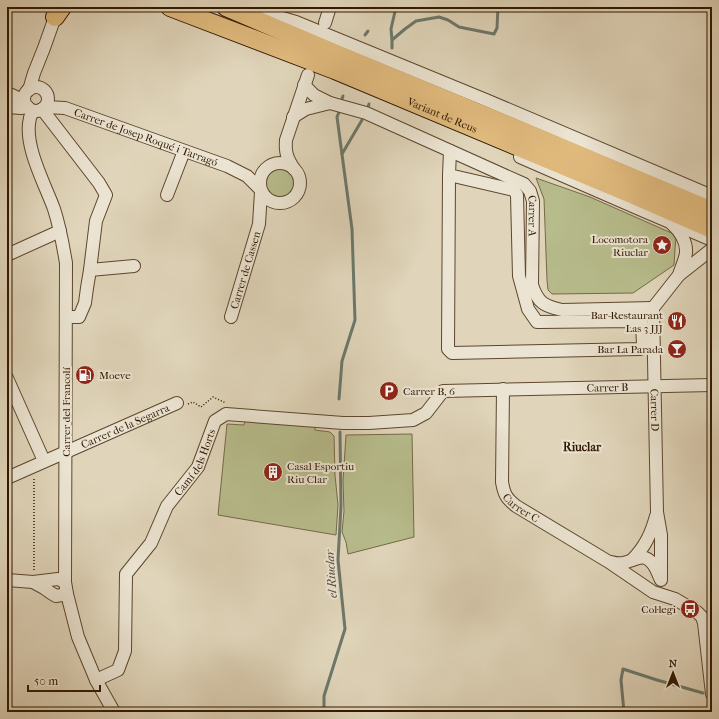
<svg xmlns="http://www.w3.org/2000/svg" width="719" height="719" viewBox="0 0 719 719" font-family="'IM FELL French Canon',serif">
  <style>
    .green { fill: #b7bc8c; stroke: #746a46 }
    .lines { fill: none; stroke-linecap: round; stroke-linejoin: round }
    .stream { stroke: #6c786b; stroke-width: 3 }
    .minor-casing { stroke: #5d462e; stroke-width: 14 }
    .highway-casing { stroke: #311700; stroke-width: 20 }
    .path { stroke: #311700; stroke-width: 1.5; stroke-dasharray: 1 2; stroke-linecap: butt }
    .minor { stroke: #ebe4d2; stroke-width: 12 }
    .highway { stroke: #e0ba7d; stroke-width: 18 }
    .labels { text-anchor: middle; stroke-width: 4; stroke-linejoin: round; paint-order: stroke }
    .street-label { font-size: 11px; fill: #311700; stroke: #ebe4d2 }
    .poi-label { font-size: 11px; fill: #311700; stroke: #ebe4d2; text-anchor: end }
    .neighbourhood-label { font-size: 12px; font-weight: bold; fill: #311700; stroke: #ebe4d2 }
    .water-label { font-size: 12px; font-style: italic; fill: #4f4736; stroke: #ebe4d2 }
  </style>
  <rect width="100%" height="100%" fill="#e0d5ba"/>
  <filter id="stains"><feTurbulence type="fractalNoise" baseFrequency=".005" numOctaves="4"/><feColorMatrix values="0 0 0 0 .2 0 0 0 0 .09 0 0 0 0 .02 0 0 0 .5 -.17"/></filter>
  <radialGradient id="worn" r=".72"><stop offset=".6" stop-color="#630" stop-opacity="0"/><stop offset="1" stop-color="#630" stop-opacity=".3"/></radialGradient>
  <g class="green">
    <circle cx="280" cy="183" r="16"/>
    <polygon points="536,178 590,197 676,235 674,265 633,293 552,294 548,290 547,280 544,199"/>
    <polygon points="245,419 315,425 315,430 330,432 334,436 335,475 338,505 336,535 218,515 227,424 244,425"/>
    <polygon points="412,434 414,537 348,554 346,542 342,532 344,511 343,481 346,435"/>
  </g>
  <g class="lines">
    <g class="stream">
      <polyline points="365,35 368,31"/>
      <polyline points="392,40 405,29 416,21 439,17 448,20 459,27 494,34 497,28 498,7"/>
      <polyline points="392,48 392,40 391,29 396,7"/>
      <polyline points="342,99 343,96"/>
      <polyline points="368,107 369,104"/>
      <polyline points="339,112 337,117 352,229 355,320 342,361 339,399"/>
      <polyline points="342,154 362,120"/>
      <polyline points="324,712 324,696 345,629 338,560 341,506 340,432"/>
      <polyline points="624,712 621,680 623,669 657,680 703,693"/>
    </g>
    <defs>
      <g id="minor">
        <polyline points="245,7 296,22 486,100 712,196"/>
        <polyline points="325,23 330,7"/>
        <path id="s1" d="M304 85 314 95 330 103 366 113 524 184 530 191 533 201 532 285C538 303 544 306 562 310L653 308"/>
        <circle cx="36" cy="99" r="12"/>
        <polyline points="29,90 34,73 44,48 55,17"/>
        <polyline points="7,95 12,95 18,98"/>
        <polyline points="7,107 21,108 28,107"/>
        <path id="s2" d="M45 107 65 108 227 166 247 176 260 189"/>
        <polyline points="42,109 99,183 106,195 96,221 90,270 87,288 85,303 79,317 66,317"/>
        <path d="M35 111C33 113 30 115 30 118 23 145 45 184 54 209 60 227 63 245 66 263L65 582 67 594 78 637 96 680 114 712"/>
        <polyline points="293,117 306,109 330,103"/>
        <polyline points="520,157 644,211 712,240"/>
        <circle cx="280" cy="183" r="20"/>
        <path d="M294 169C287 158 285 153 286 140L308 75"/>
        <polyline points="449,175 514,190 517,195 519,276 528,309 537,322 638,321 642,324 643,344 640,349 452,353 448,349 449,175 450,151"/>
        <polyline points="167,195 184,151"/>
        <path d="M672 224C680 231 687 242 686 253 685 260 681 268 679 275"/>
        <polyline points="7,255 60,231"/>
        <polyline points="90,270 134,266"/>
        <path id="s3" d="M653 308 657 512 661 535V580"/>
        <polyline points="653,308 679,275 712,249"/>
        <path id="s4" d="M231 317 259 224 261 192"/>
        <polyline points="7,378 44,461"/>
        <path id="s5" d="M503 389 502 482C504 494 506 498 516 506L609 562 653 592 675 599 697 612 702 617 704 623 712 694"/>
        <path id="s6" d="M7 478 177 403"/>
        <path d="M632 560C645 547 651 534 656 516"/>
        <path d="M611 562C615 563 619 564 623 563 635 561 643 551 653 564 656 568 658 573 660 578"/>
        <polyline points="7,580 33,582 58,579 65,582"/>
        <polyline points="33,582 44,588 51,593 56,596 67,594"/>
        <path id="s7" d="M96 680 118 670 125 651 126 574 151 543 167 506 198 467 215 421 226 414 343 423H369L413 420 426 413 443 391 712 385"/>
      </g>
      <g id="highway">
        <path id="s8" d="M170 7 335 70 629 193 712 229"/>
        <polyline points="226,7 341,56 515,128 712,211"/>
        <polyline points="55,17 62,7"/>
      </g>
    </defs>
    <use href="#minor" class="minor-casing"/>
    <use href="#highway" class="highway-casing"/>
    <g class="path">
      <polyline points="188,404 193,402 201,407 213,397 226,403"/>
      <polyline points="34,570 34,478"/>
    </g>
    <use href="#minor" class="minor"/>
    <use href="#highway" class="highway"/>
  </g>
  <defs>
    <symbol id="sight-disc" viewBox="-11 -11 22 22"><circle r="9.5" fill="#8f2418" stroke="#ebe4d2"/><path d="M0-6L1.8-2.2L6-1.7L2.9 1.2L3.7 5.4L0 3.3L-3.7 5.4L-2.9 1.2L-6-1.7L-1.8-2.2Z" fill="#fff"/></symbol>
    <symbol id="restaurant-disc" viewBox="-11 -11 22 22"><circle r="9.5" fill="#8f2418" stroke="#ebe4d2"/><path d="M-5-6h1v4h1v-4h1v4h1v-4h1v5L-1.5 .5V6h-2V.5L-5-1ZM5-6V6H3V1.5H1.5Q1.5-4 5-6Z" fill="#fff"/></symbol>
    <symbol id="bar-disc" viewBox="-11 -11 22 22"><circle r="9.5" fill="#8f2418" stroke="#ebe4d2"/><path d="M-6-5H6L.8 .8V4.5H3.5V6h-7V4.5H-.8V.8Z" fill="#fff"/></symbol>
    <symbol id="fuel-disc" viewBox="-11 -11 22 22"><circle r="9.5" fill="#8f2418" stroke="#ebe4d2"/><path d="M-5.5-6h7V0h2V4h1.3V-2.5L3-4.5l.8-.8L6-3V5H2.5V1h-1V6h-7ZM-4.2-4.7v3.2H.2V-4.7Z" fill="#fff"/></symbol>
    <symbol id="parking-disc" viewBox="-11 -11 22 22"><circle r="9.5" fill="#8f2418" stroke="#ebe4d2"/><path d="M-3.5-5.5H1a3.5 3.5 0 0 1 0 7H-1V5.5H-3.5ZM-1-3.4V-.6H.8a1.4 1.4 0 0 0 0-2.8Z" fill="#fff"/></symbol>
    <symbol id="building-disc" viewBox="-11 -11 22 22"><circle r="9.5" fill="#8f2418" stroke="#ebe4d2"/><path d="M-4-6H4V6H1V3H-1V6H-4ZM-2.5-4.3h1.7v1.8h-1.7ZM.8-4.3h1.7v1.8H.8ZM-2.5-1h1.7V.8h-1.7ZM.8-1h1.7V.8H.8Z" fill="#fff"/></symbol>
    <symbol id="bus-disc" viewBox="-11 -11 22 22"><circle r="9.5" fill="#8f2418" stroke="#ebe4d2"/><path d="M-5-6H5V4H4V6H2V4H-2V6H-4V4H-5ZM-3.5-4V0h7V-4ZM-3.5 1.2v1.5H-2V1.2ZM2 1.2v1.5H3.5V1.2Z" fill="#fff"/></symbol>
  </defs>
  <g fill-rule="evenodd">
    <use href="#sight-disc" x="651" y="234" width="22" height="22"/>
    <use href="#restaurant-disc" x="666" y="310" width="22" height="22"/>
    <use href="#bar-disc" x="666" y="338" width="22" height="22"/>
    <use href="#fuel-disc" x="74" y="364" width="22" height="22"/>
    <use href="#parking-disc" x="378" y="380" width="22" height="22"/>
    <use href="#building-disc" x="262" y="461" width="22" height="22"/>
    <use href="#bus-disc" x="679" y="598" width="22" height="22"/>
  </g>
  <g class="labels">
    <g class="street-label">
      <text dy="4" stroke="none"><textPath href="#s8" startOffset="293">Variant de Reus</textPath></text>
      <text dy="4" stroke="none"><textPath href="#s2" startOffset="106">Carrer de Josep Roqué i Tarragó</textPath></text>
      <text dy="4" stroke="none"><textPath href="#s1" startOffset="277">Carrer A</textPath></text>
      <text dy="4" stroke="none"><textPath href="#s4" startOffset="49">Carrer de Cassen</textPath></text>
      <text dy="4" stroke="none"><textPath href="#s7" startOffset="708">Carrer B</textPath></text>
      <text dy="4" stroke="none"><textPath href="#s3" startOffset="102">Carrer D</textPath></text>
      <text transform="translate(66 412) rotate(-90)" y="4">Carrer del Francolí</text>
      <text dy="4" stroke="none"><textPath href="#s6" startOffset="129">Carrer de la Segarra</textPath></text>
      <text dy="4" stroke="none"><textPath href="#s7" startOffset="254">Camí dels Horts</textPath></text>
      <text dy="4" stroke="none"><textPath href="#s5" startOffset="127">Carrer C</textPath></text>
    </g>
    <g class="poi-label">
      <text x="648" y="243">Locomotora<tspan x="648" dy="13">Riuclar</tspan></text>
      <text x="663" y="319">Bar-Restaurant<tspan x="663" dy="13">Las 3 JJJ</tspan></text>
      <text x="663" y="353">Bar La Parada</text>
      <text x="99" y="379" text-anchor="start">Moeve</text>
      <text x="403" y="395" text-anchor="start">Carrer B, 6</text>
      <text x="287" y="470" text-anchor="start">Casal Esportiu<tspan x="287" dy="13">Riu Clar</tspan></text>
      <text x="676" y="613">Col·legi</text>
    </g>
    <g class="neighbourhood-label">
      <text x="582" y="451">Riuclar</text>
    </g>
    <g class="water-label">
      <text transform="translate(331 574) rotate(-94)" y="4">el Riuclar</text>
    </g>
  </g>
  <rect width="719" height="719" fill="none" stroke="#e0d5ba" stroke-width="24"/>
  <rect x="8" y="8" width="703" height="703" fill="none" stroke="#311700" stroke-width="2"/>
  <rect x="12" y="12" width="695" height="695" fill="none" stroke="#311700"/>
  <g transform="translate(673 673)" stroke="#ebe4d2" stroke-width="3" paint-order="stroke">
  <path d="M0-3L7 15L0 10L-7 15Z" fill="#311700"/>
  <text y="-6" font-size="11" font-weight="bold" text-anchor="middle" fill="#311700">N</text>
  </g>
  <path d="M28 685v6h72v-6" fill="none" stroke="#311700" stroke-width="2"/>
  <text x="34" y="685" font-size="12" fill="#311700" stroke="#ebe4d2" stroke-width="3" paint-order="stroke">50 m</text>
  <rect width="100%" height="100%" filter="url(#stains)"/>
  <rect width="100%" height="100%" fill="url(#worn)"/>
</svg>
